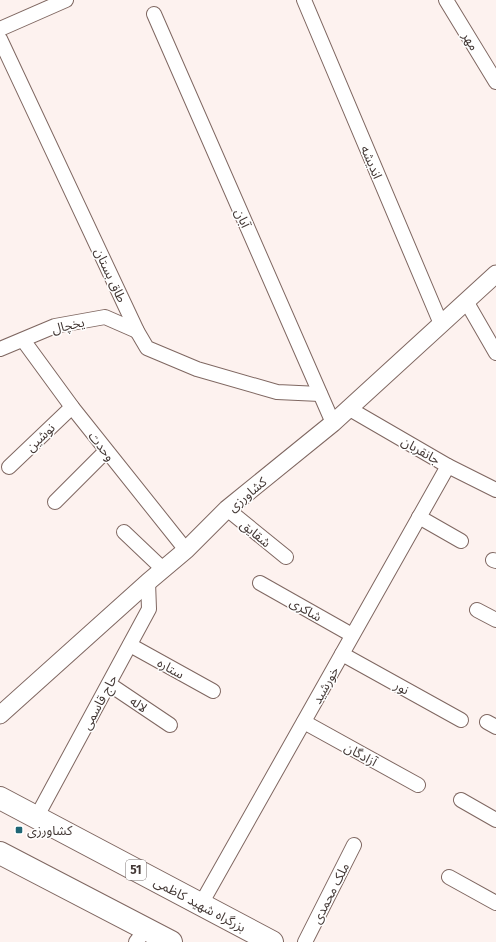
<svg xmlns="http://www.w3.org/2000/svg" width="496" height="942" viewBox="0 0 496 942" font-family="'Fira Sans','Noto Sans Arabic',sans-serif">
  <style>
    .lines { fill: none; stroke-linecap: round; stroke-linejoin: round }
    .minor-casing { stroke: #7f6761; stroke-width: 16 }
    .tertiary-casing { stroke: #7f6761; stroke-width: 19 }
    .trunk-casing { stroke: #7f6761; stroke-width: 24 }
    .minor { stroke: #fff; stroke-width: 14 }
    .tertiary { stroke: #fff; stroke-width: 17 }
    .trunk { stroke: #fff; stroke-width: 22 }
    .poi-dot { fill: #1f6675; stroke: #fff; stroke-width: 1.5 }
    .labels { text-anchor: middle; stroke-width: 3; stroke-linejoin: round; paint-order: stroke }
    .shield { fill: #fff; stroke: #7b7371; stroke-width: 1 }
    .shield-label { font-size: 12px; font-weight: bold; fill: #423734 }
    .street-label { font-size: 13px; fill: #423734; stroke: #fff }
    .poi-label { font-size: 13px; fill: #423734; stroke: #fff; text-anchor: start }
  </style>
  <rect width="100%" height="100%" fill="#fdf2ef"/>
  <g class="lines">
    <defs>
      <g id="minor">
        <polyline points="304,0 441,324"/>
        <polyline points="446,0 496,82"/>
        <polyline points="154,14 333,423"/>
        <polyline points="0,29 66,0"/>
        <polyline points="0,39 137,331 147,348 197,369 277,392 320,394"/>
        <polyline points="466,301 496,353"/>
        <polyline points="23,340 72,407 186,550"/>
        <polyline points="0,349 55,326 105,317 137,331"/>
        <polyline points="348,408 448,466 496,490"/>
        <polyline points="9,467 72,407"/>
        <polyline points="55,502 106,451"/>
        <polyline points="227,509 286,557"/>
        <polyline points="419,517 461,541"/>
        <polyline points="124,532 164,570"/>
        <polyline points="493,560 496,561"/>
        <polyline points="260,583 352,635"/>
        <polyline points="477,610 496,620"/>
        <polyline points="130,645 213,691"/>
        <polyline points="342,654 461,720"/>
        <polyline points="109,684 170,725"/>
        <polyline points="304,722 418,785"/>
        <polyline points="487,722 496,727"/>
        <polyline points="461,800 496,820"/>
        <polyline points="36,818 149,609 148,582"/>
        <polyline points="449,877 496,903"/>
        <polyline points="201,904 448,466"/>
        <polyline points="136,942 146,929"/>
        <polyline points="305,942 354,845"/>
      </g>
      <polyline id="tertiary" points="0,715 148,582 186,550 227,509 333,423 496,274"/>
      <g id="trunk">
        <polyline points="0,798 272,942"/>
        <polyline points="0,853 171,942"/>
      </g>
    </defs>
    <use href="#minor" class="minor-casing"/>
    <use href="#tertiary" class="tertiary-casing"/>
    <use href="#trunk" class="trunk-casing"/>
    <use href="#minor" class="minor"/>
    <use href="#tertiary" class="tertiary"/>
    <use href="#trunk" class="trunk"/>
  </g>
  <rect class="poi-dot" x="15" y="826" width="8" height="8" rx="2"/>
  <g class="labels">
    <rect class="shield" x="126" y="860" width="20" height="20" rx="3"/>
    <g class="shield-label">
      <text x="136" y="874">51</text>
    </g>
    <g class="street-label">
      <text transform="translate(471 41) rotate(59)" y="5">مهر</text>
      <text transform="translate(372 162) rotate(67)" y="5">اندیشه</text>
      <text transform="translate(243 218) rotate(66)" y="5">آبان</text>
      <text transform="translate(111 275) rotate(65)" y="5">طاق بستان</text>
      <text transform="translate(68 325) rotate(-13)" y="5">یخچال</text>
      <text transform="translate(40 437) rotate(-44)" y="5">نوشین</text>
      <text transform="translate(102 446) rotate(52)" y="5">وحدت</text>
      <text transform="translate(421 450) rotate(30)" y="5">جانقربان</text>
      <text transform="translate(247 494) rotate(-40)" y="5">کشاورزی</text>
      <text transform="translate(256 533) rotate(40)" y="5">شقایق</text>
      <text transform="translate(306 609) rotate(30)" y="5">شاکری</text>
      <text transform="translate(171 668) rotate(29)" y="5">ستاره</text>
      <text transform="translate(325 685) rotate(-61)" y="5">خورشید</text>
      <text transform="translate(402 687) rotate(29)" y="5">نور</text>
      <text transform="translate(99 702) rotate(-62)" y="5">حاج قاسمی</text>
      <text transform="translate(139 704) rotate(34)" y="5">لاله</text>
      <text transform="translate(361 754) rotate(29)" y="5">آزادگان</text>
      <text transform="translate(330 893) rotate(-63)" y="5">ملک محمدی</text>
      <text transform="translate(200 904) rotate(28)" y="5">بزرگراه شهید کاظمی</text>
    </g>
    <g class="poi-label">
      <text x="27" y="835">کشاورزی</text>
    </g>
  </g>
</svg>
